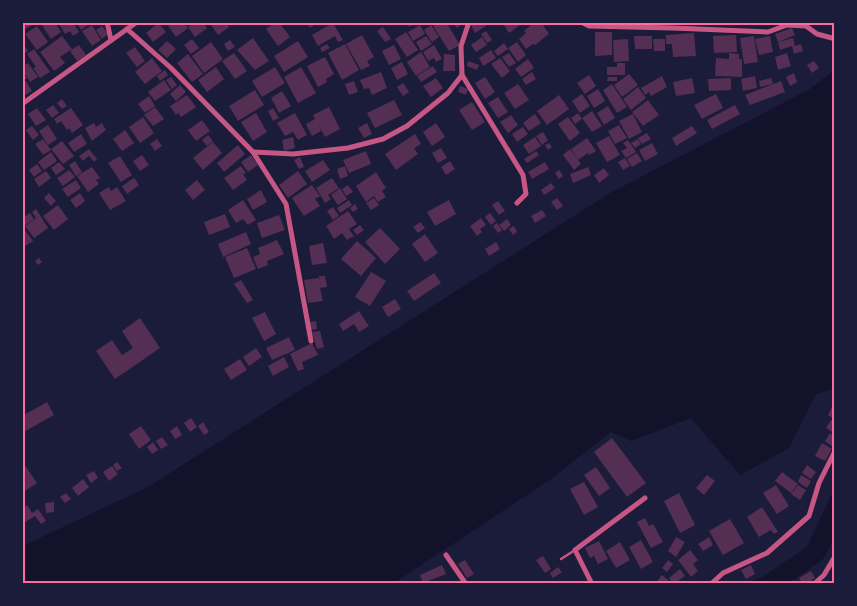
<svg xmlns="http://www.w3.org/2000/svg" width="857" height="606" viewBox="0 0 857 606" font-family="'Noto Sans',sans-serif">
  <style>
    .water { fill: #12122b }
    .building { fill: #542f53 }
    .lines { fill: none; stroke-linecap: round; stroke-linejoin: round }
    .service { stroke: #c65784; stroke-width: 2.5 }
    .minor { stroke: #c65784; stroke-width: 5 }
    .neatline { fill: none; stroke: #ff6b9d; stroke-width: 2 }
  </style>
  <rect width="100%" height="100%" fill="#1b1b3a"/>
  <g class="water">
    <polygon points="834,70 834,389 816,394 789,448 740,475 691,418 631,441 611,432 551,479 394,583 23,583 23,546 148,487 610,193 810,89"/>
    <polygon points="834,489 834,539 823,559 795,579 787,583 746,583 762,577 807,547"/>
  </g>
  <g class="building">
    <polygon points="22,22 38,22 24,30"/>
    <polygon points="40,22 55,22 61,32 51,39"/>
    <polygon points="61,22 73,22 79,32 73,36 70,31 65,34 59,24"/>
    <polygon points="76,22 92,22 81,30"/>
    <polygon points="172,22 184,22 188,28 176,37 168,26"/>
    <polygon points="194,22 203,22 207,28 195,37 188,27"/>
    <polygon points="209,22 226,22 229,27 218,35"/>
    <polygon points="275,22 279,22 290,37 278,46 266,29"/>
    <polygon points="306,22 318,22 310,28"/>
    <polygon points="407,22 417,22 409,27"/>
    <polygon points="440,22 446,22 460,45 449,51 433,26"/>
    <polygon points="452,22 464,22 457,28"/>
    <polygon points="475,22 485,22 487,25 475,33 471,25"/>
    <polygon points="502,22 524,22 509,33"/>
    <polygon points="534,22 541,22 549,34 535,45 533,44 526,49 519,39 526,33 524,31"/>
    <polygon points="725,22 741,22 741,25 725,24"/>
    <polygon points="743,22 756,22 756,25 743,24"/>
    <polygon points="158,23 166,32 153,42 146,33"/>
    <polygon points="333,23 343,40 338,42 335,36 318,46 312,35"/>
    <polygon points="92,25 101,40 92,46 82,31"/>
    <polygon points="420,25 425,34 413,41 408,32"/>
    <polygon points="431,25 439,37 432,42 424,30"/>
    <polygon points="37,26 48,42 37,50 25,34"/>
    <polygon points="102,26 108,34 102,39 96,30"/>
    <polygon points="383,27 391,39 385,42 377,31"/>
    <polygon points="792,28 795,35 778,42 775,34"/>
    <polygon points="486,31 492,40 487,43 481,34"/>
    <polygon points="406,32 418,50 407,57 395,39"/>
    <polygon points="595,32 612,32 612,55 595,56"/>
    <polygon points="694,33 696,56 673,57 672,44 666,44 666,35"/>
    <polygon points="362,35 374,57 367,61 370,66 361,70 346,44"/>
    <polygon points="736,35 737,52 714,53 713,36"/>
    <polygon points="62,36 72,49 60,57 65,63 54,71 40,52"/>
    <polygon points="426,36 432,44 421,51 416,42"/>
    <polygon points="634,36 652,36 652,49 635,49"/>
    <polygon points="754,36 758,62 744,64 740,38"/>
    <polygon points="770,36 773,52 759,55 755,39"/>
    <polygon points="482,37 487,45 476,52 471,45"/>
    <polygon points="253,38 269,61 255,70 237,50"/>
    <polygon points="793,38 795,46 801,44 803,51 794,54 792,46 780,50 778,42"/>
    <polygon points="192,39 199,48 191,54 184,45"/>
    <polygon points="628,39 629,61 614,62 613,40"/>
    <polygon points="653,39 665,39 665,51 654,51"/>
    <polygon points="230,40 235,47 228,51 224,44"/>
    <polygon points="167,41 176,49 167,58 158,50"/>
    <polygon points="298,41 308,57 284,72 274,56"/>
    <polygon points="22,42 28,51 22,55"/>
    <polygon points="211,42 223,59 204,73 192,56"/>
    <polygon points="517,42 526,55 518,62 508,48"/>
    <polygon points="504,43 508,49 498,56 494,51"/>
    <polygon points="327,44 330,48 322,52 320,48"/>
    <polygon points="345,44 359,70 342,80 328,53"/>
    <polygon points="79,45 86,55 77,61 70,51"/>
    <polygon points="394,45 401,59 389,65 382,51"/>
    <polygon points="434,45 442,59 436,62 434,58 428,61 423,52"/>
    <polygon points="135,47 145,61 137,67 126,53"/>
    <polygon points="34,49 50,72 40,78 33,68 36,67 27,54"/>
    <polygon points="491,50 496,58 483,66 479,58"/>
    <polygon points="421,52 430,67 416,76 407,62"/>
    <polygon points="234,53 247,71 235,79 222,61"/>
    <polygon points="509,53 516,63 509,67 502,57"/>
    <polygon points="729,53 739,54 739,59 742,59 742,77 715,76 716,58 729,59"/>
    <polygon points="787,53 791,66 778,70 775,57"/>
    <polygon points="188,54 203,74 192,82 177,63"/>
    <polygon points="444,54 455,55 455,71 443,71"/>
    <polygon points="325,57 334,74 326,79 327,82 318,87 307,66"/>
    <polygon points="152,58 162,71 145,84 135,72"/>
    <polygon points="500,58 510,71 502,78 491,64"/>
    <polygon points="528,59 534,68 521,77 515,69"/>
    <polygon points="468,61 479,65 477,70 467,66"/>
    <polygon points="814,61 819,68 812,73 807,65"/>
    <polygon points="402,62 408,74 397,80 391,68"/>
    <polygon points="28,63 38,77 30,82 22,70 22,67"/>
    <polygon points="617,63 625,63 625,75 607,75 607,67 617,67"/>
    <polygon points="433,66 437,72 421,82 417,76"/>
    <polygon points="216,67 224,79 207,92 198,80"/>
    <polygon points="275,67 285,83 262,97 252,81"/>
    <polygon points="301,67 316,93 298,103 284,77"/>
    <polygon points="165,70 168,75 160,81 157,76"/>
    <polygon points="22,72 27,78 22,82"/>
    <polygon points="381,72 387,88 372,95 369,88 364,89 360,80"/>
    <polygon points="532,72 536,79 526,85 522,79"/>
    <polygon points="794,73 797,82 790,86 786,77"/>
    <polygon points="629,74 638,85 622,97 614,85"/>
    <polygon points="589,75 596,86 585,94 577,83"/>
    <polygon points="662,76 667,87 651,96 649,92 645,95 641,88"/>
    <polygon points="755,76 757,88 743,91 741,79"/>
    <polygon points="171,77 177,85 172,89 166,80"/>
    <polygon points="485,77 495,92 485,99 475,83"/>
    <polygon points="608,77 617,77 617,81 607,81"/>
    <polygon points="436,78 443,88 431,97 423,86"/>
    <polygon points="692,78 695,93 676,96 673,82"/>
    <polygon points="731,78 731,90 709,91 708,79"/>
    <polygon points="771,78 773,84 760,87 759,81"/>
    <polygon points="164,80 171,90 155,101 148,92"/>
    <polygon points="26,81 32,91 22,97 22,83"/>
    <polygon points="354,81 358,92 349,95 345,84"/>
    <polygon points="781,81 785,92 750,105 745,95"/>
    <polygon points="403,83 409,92 403,96 397,87"/>
    <polygon points="518,84 529,100 515,109 504,93"/>
    <polygon points="612,84 627,107 617,113 603,90"/>
    <polygon points="180,85 186,92 176,101 170,94"/>
    <polygon points="460,86 468,89 466,95 458,92"/>
    <polygon points="638,87 646,98 631,110 623,99"/>
    <polygon points="598,89 605,101 594,108 587,96"/>
    <polygon points="255,90 264,105 238,121 229,106"/>
    <polygon points="282,91 291,106 279,113 271,98"/>
    <polygon points="582,94 590,106 580,113 572,101"/>
    <polygon points="716,94 723,108 702,119 694,105"/>
    <polygon points="187,95 196,107 181,117 178,113 176,115 170,106"/>
    <polygon points="559,95 569,109 547,125 537,111"/>
    <polygon points="149,96 155,106 145,113 138,104"/>
    <polygon points="498,97 508,112 498,118 488,103"/>
    <polygon points="62,99 67,106 62,109 57,103"/>
    <polygon points="394,100 402,115 375,128 367,113"/>
    <polygon points="648,100 659,115 643,126 632,112"/>
    <polygon points="472,102 485,122 472,130 459,110"/>
    <polygon points="53,105 59,113 52,118 46,110"/>
    <polygon points="735,105 740,114 712,129 707,120"/>
    <polygon points="608,106 615,118 604,125 597,113"/>
    <polygon points="155,107 164,119 153,126 144,115"/>
    <polygon points="329,107 340,129 325,137 319,126 321,131 312,136 306,124 315,119 313,115"/>
    <polygon points="37,108 46,120 36,126 28,114"/>
    <polygon points="71,108 83,125 72,133 69,128 67,130 61,121 57,124 54,119"/>
    <polygon points="273,108 279,118 273,121 268,111"/>
    <polygon points="592,111 602,126 592,132 582,118"/>
    <polygon points="256,113 267,132 253,141 241,122"/>
    <polygon points="295,113 307,135 298,140 293,132 285,136 277,123"/>
    <polygon points="578,113 582,119 575,124 571,118"/>
    <polygon points="535,114 541,123 529,131 523,123"/>
    <polygon points="633,114 642,132 629,139 619,121"/>
    <polygon points="511,115 518,125 508,133 500,122"/>
    <polygon points="143,117 154,133 140,143 129,127"/>
    <polygon points="568,117 580,133 570,141 558,124"/>
    <polygon points="202,120 210,131 196,141 188,130"/>
    <polygon points="94,123 96,127 102,123 106,130 92,141 85,128"/>
    <polygon points="367,123 372,134 364,138 358,128"/>
    <polygon points="436,123 445,137 432,146 423,132"/>
    <polygon points="48,125 57,139 48,145 39,131"/>
    <polygon points="619,125 627,138 615,144 608,131"/>
    <polygon points="32,126 39,135 33,140 26,130"/>
    <polygon points="692,126 697,133 676,146 672,138"/>
    <polygon points="523,127 528,134 517,142 512,134"/>
    <polygon points="125,130 134,143 122,151 113,139"/>
    <polygon points="543,132 548,140 542,145 536,136"/>
    <polygon points="647,133 651,139 642,144 638,138"/>
    <polygon points="81,134 87,144 74,152 68,143"/>
    <polygon points="415,134 421,144 414,148 418,154 396,170 385,154"/>
    <polygon points="208,135 213,141 207,146 202,140"/>
    <polygon points="609,136 620,155 607,162 596,143"/>
    <polygon points="293,137 295,148 284,151 282,140"/>
    <polygon points="535,137 541,146 529,154 523,145"/>
    <polygon points="587,138 596,151 589,155 588,153 578,160 571,149"/>
    <polygon points="43,139 51,150 43,155 35,144"/>
    <polygon points="157,139 162,146 155,151 150,144"/>
    <polygon points="638,139 641,144 635,148 631,143"/>
    <polygon points="628,140 636,152 626,158 621,151 627,148 623,143"/>
    <polygon points="62,141 74,156 63,164 51,149"/>
    <polygon points="213,142 222,153 203,170 193,158"/>
    <polygon points="549,143 552,147 548,150 545,145"/>
    <polygon points="652,143 658,154 645,161 639,150"/>
    <polygon points="238,145 245,154 224,172 217,163"/>
    <polygon points="441,148 447,158 438,163 432,153"/>
    <polygon points="89,149 97,159 94,162 89,156 83,161 79,156"/>
    <polygon points="570,149 581,164 574,170 563,155"/>
    <polygon points="366,151 371,164 349,173 343,160"/>
    <polygon points="536,151 539,155 527,163 524,159"/>
    <polygon points="51,152 57,161 44,170 38,162"/>
    <polygon points="637,153 642,161 632,167 627,159"/>
    <polygon points="142,155 149,165 140,171 133,161"/>
    <polygon points="251,155 258,165 248,172 241,162"/>
    <polygon points="120,156 132,175 121,182 108,163"/>
    <polygon points="300,157 304,167 299,169 294,160"/>
    <polygon points="625,158 630,166 623,170 618,162"/>
    <polygon points="323,160 330,170 312,182 305,171"/>
    <polygon points="75,161 82,172 76,176 69,165"/>
    <polygon points="450,161 455,169 446,175 441,167"/>
    <polygon points="59,162 65,169 56,175 51,168"/>
    <polygon points="545,162 549,169 532,179 528,172"/>
    <polygon points="37,164 42,171 34,177 29,170"/>
    <polygon points="241,166 246,173 243,174 247,180 233,190 224,178"/>
    <polygon points="345,166 348,176 340,179 337,169"/>
    <polygon points="92,167 100,178 96,180 99,184 88,192 77,176"/>
    <polygon points="588,167 591,175 573,183 570,174"/>
    <polygon points="604,168 609,175 599,183 594,175"/>
    <polygon points="69,170 75,177 63,186 57,178"/>
    <polygon points="559,170 563,176 559,179 555,173"/>
    <polygon points="46,171 51,178 39,187 34,179"/>
    <polygon points="298,171 307,184 288,198 279,185"/>
    <polygon points="376,172 386,188 382,191 386,197 378,202 374,196 366,202 356,186"/>
    <polygon points="134,178 139,185 127,194 122,186"/>
    <polygon points="332,178 339,188 328,195 331,199 325,203 316,188"/>
    <polygon points="76,180 81,188 68,197 62,189"/>
    <polygon points="197,180 205,190 193,200 185,190"/>
    <polygon points="551,183 555,188 544,195 541,190"/>
    <polygon points="312,185 320,196 315,199 320,206 304,216 292,198"/>
    <polygon points="348,185 353,192 346,196 342,189"/>
    <polygon points="109,187 111,191 117,187 126,201 110,210 99,193"/>
    <polygon points="340,188 347,199 338,205 331,195"/>
    <polygon points="261,190 267,202 253,210 247,199"/>
    <polygon points="49,193 56,201 51,206 44,198"/>
    <polygon points="80,193 85,201 76,208 70,200"/>
    <polygon points="374,198 379,205 371,210 366,203"/>
    <polygon points="557,198 563,206 557,210 551,202"/>
    <polygon points="243,200 256,220 248,225 243,219 236,223 228,210"/>
    <polygon points="349,200 352,205 340,213 337,208"/>
    <polygon points="449,200 456,214 435,226 427,212"/>
    <polygon points="498,201 505,211 499,215 492,205"/>
    <polygon points="355,204 358,209 353,212 350,208"/>
    <polygon points="58,205 68,219 54,230 43,216"/>
    <polygon points="333,207 339,216 333,220 327,211"/>
    <polygon points="36,209 48,228 34,238 25,226 36,218 32,212"/>
    <polygon points="542,210 546,216 535,223 531,216"/>
    <polygon points="348,211 357,224 349,229 354,236 347,240 342,233 334,239 326,226"/>
    <polygon points="30,213 34,219 24,226 22,218"/>
    <polygon points="490,213 496,221 491,225 485,217"/>
    <polygon points="225,214 230,227 209,235 204,222"/>
    <polygon points="279,215 285,230 262,238 257,223"/>
    <polygon points="481,218 486,225 480,229 482,232 477,236 470,226"/>
    <polygon points="507,219 511,225 504,231 499,225"/>
    <polygon points="420,222 425,228 418,233 413,227"/>
    <polygon points="497,223 502,230 498,233 493,226"/>
    <polygon points="360,225 364,230 357,235 353,230"/>
    <polygon points="514,226 517,232 513,235 509,229"/>
    <polygon points="380,228 400,249 385,264 365,242"/>
    <polygon points="24,229 33,241 22,248 22,230"/>
    <polygon points="246,232 251,244 223,257 218,244"/>
    <polygon points="425,234 438,253 425,262 412,244"/>
    <polygon points="277,240 284,254 267,261 268,265 258,269 253,257 260,254 258,248"/>
    <polygon points="357,241 376,258 361,276 341,259"/>
    <polygon points="496,242 500,249 489,256 485,249"/>
    <polygon points="323,243 327,263 312,265 309,246"/>
    <polygon points="247,248 256,269 234,278 225,257"/>
    <polygon points="39,258 42,262 38,265 35,261"/>
    <polygon points="371,272 386,281 370,306 355,297"/>
    <polygon points="434,273 441,283 414,301 407,291"/>
    <polygon points="319,276 325,276 327,287 320,288 323,301 308,303 304,280 319,278 321,286"/>
    <polygon points="241,280 253,300 247,303 234,284"/>
    <polygon points="395,299 401,309 388,317 382,307"/>
    <polygon points="359,311 369,326 359,332 354,324 343,331 339,324"/>
    <polygon points="265,312 276,334 264,341 252,318"/>
    <polygon points="140,318 160,348 115,379 96,351 112,340 122,355 133,348 122,331"/>
    <polygon points="316,321 317,329 311,330 310,322"/>
    <polygon points="320,331 324,347 317,349 312,332"/>
    <polygon points="289,337 295,350 272,360 266,348"/>
    <polygon points="312,343 318,355 302,362 304,369 298,371 290,354"/>
    <polygon points="256,348 262,357 249,366 243,357"/>
    <polygon points="284,357 289,367 273,376 268,366"/>
    <polygon points="240,359 247,370 231,380 224,369"/>
    <polygon points="47,402 54,415 22,433 22,416"/>
    <polygon points="834,403 834,419 828,415"/>
    <polygon points="191,418 197,427 190,432 184,423"/>
    <polygon points="831,420 834,422 834,433 826,428"/>
    <polygon points="203,422 209,432 204,435 198,426"/>
    <polygon points="141,426 151,440 139,449 129,434"/>
    <polygon points="177,426 182,435 175,439 170,431"/>
    <polygon points="830,433 834,436 834,448 825,441"/>
    <polygon points="162,437 168,445 161,449 156,441"/>
    <polygon points="612,438 646,483 627,497 594,452"/>
    <polygon points="153,442 158,450 152,454 147,447"/>
    <polygon points="822,443 832,449 825,461 815,456"/>
    <polygon points="22,461 37,483 25,491 22,487"/>
    <polygon points="117,462 122,468 117,471 113,465"/>
    <polygon points="807,465 816,472 811,479 802,473"/>
    <polygon points="112,466 118,474 109,481 103,472"/>
    <polygon points="596,467 610,488 599,496 584,475"/>
    <polygon points="94,471 98,478 91,483 86,475"/>
    <polygon points="782,472 798,484 791,493 775,481"/>
    <polygon points="707,475 715,481 704,495 696,488"/>
    <polygon points="801,475 811,481 807,488 798,482"/>
    <polygon points="83,479 89,487 78,496 72,488"/>
    <polygon points="584,482 598,507 584,515 570,489"/>
    <polygon points="776,485 789,506 777,514 763,493"/>
    <polygon points="798,485 806,490 800,500 791,494"/>
    <polygon points="66,493 71,499 65,503 60,497"/>
    <polygon points="679,493 695,525 680,533 664,501"/>
    <polygon points="54,502 54,512 46,513 45,503"/>
    <polygon points="27,505 32,513 38,509 46,521 41,524 35,516 24,523 22,520 22,508"/>
    <polygon points="762,507 778,532 774,534 771,530 759,537 747,517"/>
    <polygon points="645,518 649,526 653,524 663,542 651,548 637,522"/>
    <polygon points="730,519 744,543 723,555 709,531"/>
    <polygon points="676,537 685,542 676,557 668,551"/>
    <polygon points="709,537 713,545 703,551 698,544"/>
    <polygon points="641,540 653,562 641,569 629,547"/>
    <polygon points="599,541 608,559 598,564 594,556 590,558 585,548"/>
    <polygon points="620,542 630,560 616,568 606,551"/>
    <polygon points="690,550 698,560 693,564 698,571 691,577 678,560"/>
    <polygon points="543,556 551,569 545,573 536,560"/>
    <polygon points="465,560 474,574 467,578 458,564"/>
    <polygon points="668,560 673,564 667,572 662,568"/>
    <polygon points="442,565 446,574 423,583 420,575"/>
    <polygon points="751,565 755,574 746,579 741,570"/>
    <polygon points="558,567 562,572 553,578 550,573"/>
    <polygon points="680,569 685,576 673,584 669,578"/>
    <polygon points="811,571 815,578 807,584 803,584 799,578"/>
    <polygon points="662,575 669,581 667,584 655,584"/>
  </g>
  <g class="lines">
    <polyline class="service" points="561,559 575,550"/>
    <g class="minor">
      <polyline points="107,22 111,40"/>
      <polyline points="581,22 589,26 673,28 768,32 787,25 806,26 817,34 832,38"/>
      <polyline points="127,29 171,68 253,152 293,154 348,148 383,139 407,126 448,93 462,75 461,46 469,22"/>
      <polyline points="462,75 523,175 526,194 517,203"/>
      <polyline points="22,104 137,22"/>
      <polyline points="253,152 286,204 311,341"/>
      <polyline points="446,555 466,584"/>
      <polyline points="592,584 575,550 645,498"/>
      <polyline points="711,584 723,573 767,553 809,516 819,483 834,453"/>
      <polyline points="814,584 824,575 834,558"/>
    </g>
  </g>
  <rect width="857" height="606" fill="none" stroke="#1b1b3a" stroke-width="48"/>
  <rect x="24" y="24" width="809" height="558" class="neatline"/>
</svg>
